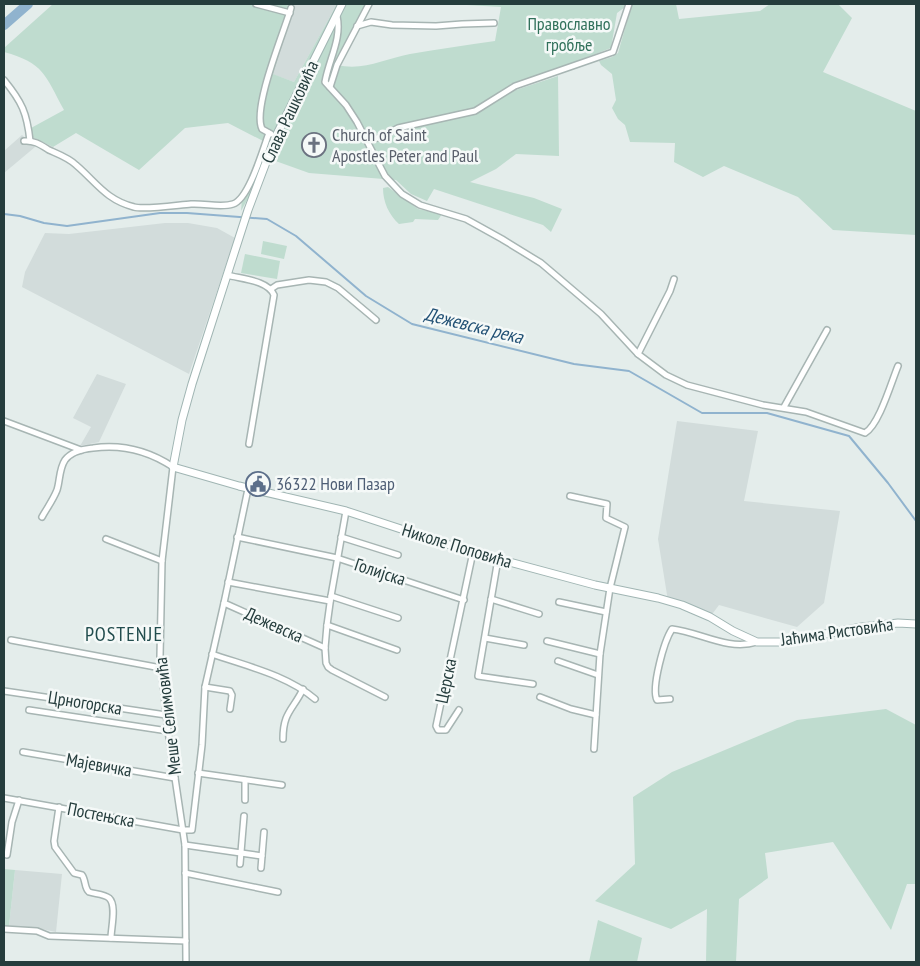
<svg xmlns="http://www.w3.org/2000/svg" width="920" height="966" viewBox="0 0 920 966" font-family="'PT Sans Narrow',sans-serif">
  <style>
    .built { fill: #d2dcdb }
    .green { fill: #bfdccf }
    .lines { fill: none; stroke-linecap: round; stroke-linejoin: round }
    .stream { stroke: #90b3ce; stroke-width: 2 }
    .river { stroke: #90b3ce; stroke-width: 10 }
    .street-casing { stroke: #a7b5b3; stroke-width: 8 }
    .secondary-casing { stroke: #a0b5b3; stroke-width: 9 }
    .street { stroke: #fff; stroke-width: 5 }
    .secondary { stroke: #fff; stroke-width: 7 }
    .labels { text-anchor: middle; stroke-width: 5; stroke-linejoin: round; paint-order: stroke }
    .park-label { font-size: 18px; fill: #31715b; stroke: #f5f9f8 }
    .street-label { font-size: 18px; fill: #253d3d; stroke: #f5f9f8 }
    .worship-label { font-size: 18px; fill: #5b616d; stroke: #f5f9f8; text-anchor: start }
    .service-label { font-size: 18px; fill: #4e5e75; stroke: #f5f9f8; text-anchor: start }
    .water-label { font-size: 19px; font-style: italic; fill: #225175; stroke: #f5f9f8 }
    .quarter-label { font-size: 20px; letter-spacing: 1px; fill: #224d4e; stroke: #f5f9f8 }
  </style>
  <rect width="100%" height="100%" fill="#e4edeb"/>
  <g class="built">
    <polygon points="288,4 337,4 294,82 272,74 293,10 287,8"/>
    <polygon points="22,135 35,147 4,173 4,151"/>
    <polygon points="165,223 188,223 217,228 235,238 189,374 22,287 25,272 45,233 69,234"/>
    <polygon points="97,374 126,384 99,442 80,446 91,427 73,418"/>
    <polygon points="677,421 758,431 744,501 840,511 824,603 797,627 719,605 710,617 668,601 658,539"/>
    <polygon points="15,870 62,874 56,932 37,928 9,926"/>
  </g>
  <g class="green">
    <path d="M53 4H288L287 8 293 10 273 74 294 82 337 4H369L337 65C364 71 384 59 410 54 438 49 467 45 495 41L501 7 450 4H629L617 13 611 48 554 70 510 84V92L558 76 559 156 516 154 496 169 470 182 534 198 562 209 551 232 543 225 434 189 427 201 411 194 396 180 309 173 270 159 241 211 242 198 265 142 228 123 185 128 139 170 76 133 53 147 32 137 31 128 64 110C45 75 44 63 4 52V48Z"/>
    <polygon points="632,4 676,4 679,19 760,11 770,4 838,4 852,18 823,72 916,111 916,235 833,230 798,197 724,166 703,177 674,162 675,143 630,142 625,125 618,119 612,108 616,100 612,74 601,65 599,61 612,57 618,53"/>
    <path d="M388 187 418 209 442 214 438 220 415 219 413 222 399 224C389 215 383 202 383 188Z"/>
    <polygon points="263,241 287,246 284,259 261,254"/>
    <polygon points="245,254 280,261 277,279 241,273"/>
    <polygon points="886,709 916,725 916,884 907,884 891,930 833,842 765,853 768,878 739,899 736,962 706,962 707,909 671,929 595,901 635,864 633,797 672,772 797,720"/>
    <polygon points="4,869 15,870 9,926 4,926"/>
    <polygon points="598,920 642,938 637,962 589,962"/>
  </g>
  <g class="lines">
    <polyline class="stream" points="4,214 20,216 44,223 67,226 160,213 187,213 267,219 296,236 366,296 412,324 574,364 629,371 702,413 767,413 849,436 888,483 916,521"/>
    <polyline class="river" points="4,25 28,4"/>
    <defs>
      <g id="street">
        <polyline points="256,4 290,13"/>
        <path d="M337 16C342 39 329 59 325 82L346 105 357 122 385 176 402 194 420 205 466 219 502 239 541 263 601 314 638 354 666 375 687 385 763 405 806 412 865 433C879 425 891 383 898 366"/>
        <polyline points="357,26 371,22 392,25 436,26 462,24 494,23"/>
        <path d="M4 80C22 102 27 113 30 141"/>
        <polyline points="330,87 337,65 369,4"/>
        <path d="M271 134 262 129C252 108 284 32 291 8"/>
        <path d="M24 141C34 140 41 145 49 150 58 154 69 158 76 165 96 182 106 200 134 207 144 210 178 205 191 204 205 203 220 208 233 204 249 199 263 149 269 133"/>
        <polyline points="367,141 381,137 398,128 475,111 515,86 613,52 629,4"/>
        <path d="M227 275C241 279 268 280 274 295L249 444"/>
        <polyline points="271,289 277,285 309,280 326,282 338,288 376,320"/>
        <polyline points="638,354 670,291 674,279"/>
        <polyline points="784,407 827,330"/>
        <polyline points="4,421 81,450"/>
        <polyline points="248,489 224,603 325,648"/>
        <polyline points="570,496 607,504 606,518 625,527 610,588 600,654 594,749"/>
        <polyline points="346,511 331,596 327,625 325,648 326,663 328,667 332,670 385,697"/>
        <path d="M42 517C47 508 53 500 57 490 60 481 59 469 65 460 71 452 83 449 93 448 122 444 149 451 173 467L162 561 160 656 168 731 185 845 186 962"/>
        <polyline points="237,537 337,558 464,600"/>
        <polyline points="341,537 398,555"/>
        <polyline points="106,539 162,561"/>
        <polyline points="498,559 478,676 533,684"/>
        <polyline points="228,582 330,601"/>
        <polyline points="331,596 398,618"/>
        <polyline points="491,599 539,614"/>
        <polyline points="559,602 606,612"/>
        <polyline points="327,625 397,650"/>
        <polyline points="485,638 524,645"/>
        <polyline points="11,640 161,668"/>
        <polyline points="547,641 600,654"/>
        <path d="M212 654C246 666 287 675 315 699"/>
        <polyline points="558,661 598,675"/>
        <polyline points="205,687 230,691 232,695 230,709"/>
        <polyline points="4,691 166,715"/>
        <polyline points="540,697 571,709 596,715"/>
        <path d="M670 699 657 700C651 688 664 641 672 629 700 632 727 651 757 642"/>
        <polyline points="29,710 168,731"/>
        <polyline points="459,710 446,730 438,730 436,726 473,552"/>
        <path d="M283 739C283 712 293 710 303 689"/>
        <polyline points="23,752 175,778"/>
        <polyline points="198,773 282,785"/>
        <polyline points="245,780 245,800"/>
        <polyline points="4,798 183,830 192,830 202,745 205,687 224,603"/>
        <path d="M59 807 54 841 55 847 74 873 82 875C86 880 84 888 89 892 95 894 104 894 109 898 117 905 111 928 111 938"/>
        <polyline points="185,845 262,856"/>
        <polyline points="7,855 12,822 19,800"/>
        <polyline points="240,864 244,816"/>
        <polyline points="261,868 264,832"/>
        <polyline points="185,873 278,892"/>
        <polyline points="4,929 37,931 49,936 186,941"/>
      </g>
      <polyline id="secondary" points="342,4 276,136 248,210 192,384 182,420 173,467 239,486 346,511 465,550 595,585 658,598 682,605 710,617 733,631 757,642 783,642 862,627 898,623 916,624"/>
    </defs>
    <use href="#street" class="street-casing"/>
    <use href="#secondary" class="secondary-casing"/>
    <use href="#street" class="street"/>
    <use href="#secondary" class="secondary"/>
  </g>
  <defs>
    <symbol id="church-ring" viewBox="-11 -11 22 22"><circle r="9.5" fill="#f5f9f8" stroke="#6b7280" stroke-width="1.5"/><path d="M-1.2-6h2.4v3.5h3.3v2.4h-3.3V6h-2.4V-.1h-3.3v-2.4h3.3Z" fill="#6b7280"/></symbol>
    <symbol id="civic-ring" viewBox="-11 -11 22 22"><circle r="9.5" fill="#f5f9f8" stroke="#5c6f8a" stroke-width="1.5"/><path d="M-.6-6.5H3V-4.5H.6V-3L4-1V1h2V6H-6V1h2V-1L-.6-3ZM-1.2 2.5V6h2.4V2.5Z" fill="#5c6f8a"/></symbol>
  </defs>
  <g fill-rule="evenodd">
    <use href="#church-ring" x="300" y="131" width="28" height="28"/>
    <use href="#civic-ring" x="244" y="470" width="28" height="28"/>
  </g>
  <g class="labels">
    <g class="park-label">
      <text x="569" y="30">Православно<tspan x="569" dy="21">гробље</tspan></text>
    </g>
    <g class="street-label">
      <text transform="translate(290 112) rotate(-65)" y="6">Слава Рашковића</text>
      <text transform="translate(457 546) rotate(17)" y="6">Николе Поповића</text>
      <text transform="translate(380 572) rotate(18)" y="6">Голијска</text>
      <text transform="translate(274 625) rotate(24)" y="6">Дежевска</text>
      <text transform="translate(837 632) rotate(-8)" y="6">Јаћима Ристовића</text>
      <text transform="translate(446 681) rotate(-78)" y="6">Церска</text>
      <text transform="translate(85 703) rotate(9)" y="6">Црногорска</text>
      <text transform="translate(168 716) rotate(-97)" y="6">Меше Селимовића</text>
      <text transform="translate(99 765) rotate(10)" y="6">Мајевичка</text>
      <text transform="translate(101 815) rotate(11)" y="6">Постењска</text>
    </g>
    <g class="worship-label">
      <text x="332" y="141">Church of Saint<tspan x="332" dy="21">Apostles Peter and Paul</tspan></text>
    </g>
    <g class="service-label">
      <text x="276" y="490">36322 Нови Пазар</text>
    </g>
    <g class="water-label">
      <text transform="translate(474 325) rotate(14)" y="7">Дежевска река</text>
    </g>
    <g class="quarter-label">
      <text x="124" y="641">POSTENJE</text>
    </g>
  </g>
  <rect width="920" height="966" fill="none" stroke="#253d3d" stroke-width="10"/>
</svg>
